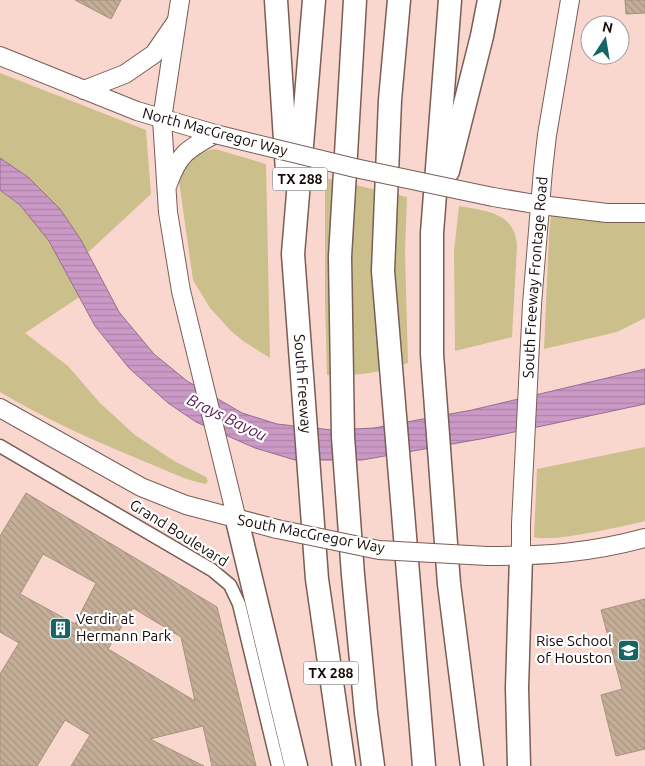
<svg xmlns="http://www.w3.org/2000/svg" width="645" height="766" viewBox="0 0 645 766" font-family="Ubuntu,sans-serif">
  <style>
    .park { fill: #cbc08b }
    .water { fill: url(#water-rules); stroke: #956e8d }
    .building { fill: url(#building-back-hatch); stroke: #a6917c; fill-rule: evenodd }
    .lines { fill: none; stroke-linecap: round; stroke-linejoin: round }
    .street-casing { stroke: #7a5d55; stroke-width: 15 }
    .secondary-casing { stroke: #7a5d55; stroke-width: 20 }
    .highway-casing { stroke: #7a5d55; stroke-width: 25 }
    .street { stroke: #fff; stroke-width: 12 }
    .secondary { stroke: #fff; stroke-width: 18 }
    .highway { stroke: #fff; stroke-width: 22 }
    .secondary-bridge-casing { stroke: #7a5d55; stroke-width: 20; stroke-linecap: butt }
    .secondary-bridge { stroke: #fff; stroke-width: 18 }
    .labels { text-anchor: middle; stroke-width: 4.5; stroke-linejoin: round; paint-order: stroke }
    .shield { fill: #fff; stroke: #5c5453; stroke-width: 1 }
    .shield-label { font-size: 14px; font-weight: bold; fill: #160b09 }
    .street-label { font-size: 15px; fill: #160b09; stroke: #fff }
    .poi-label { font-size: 15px; fill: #160b09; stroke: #fff; text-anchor: start }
    .water-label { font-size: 16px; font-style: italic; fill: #571b53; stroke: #fff }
  </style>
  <defs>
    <pattern id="water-rules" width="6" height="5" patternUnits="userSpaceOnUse" patternTransform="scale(1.25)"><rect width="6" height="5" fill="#cb99c6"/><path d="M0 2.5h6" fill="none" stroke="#ae82a9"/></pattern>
    <pattern id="building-back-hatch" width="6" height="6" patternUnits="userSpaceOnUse" patternTransform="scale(1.25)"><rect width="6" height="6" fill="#c4ae98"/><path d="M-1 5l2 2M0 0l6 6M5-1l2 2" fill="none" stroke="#a89482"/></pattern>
  </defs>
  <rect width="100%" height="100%" fill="#f9d7ce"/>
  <g class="park">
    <path d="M0 73 146 130 151 194 81 259 93 288 25 333 68 366 100 403 135 435 174 461 206 477 208 481 206 484C187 481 166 470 148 463 97 442 47 420 0 392Z"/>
    <path d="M215 149 266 164 270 358 243 341 231 331 210 308 193 280 179 181C185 163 196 152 215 149Z"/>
    <path d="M325 178 407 197 405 251 408 363C381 373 355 376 327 375L325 304Z"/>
    <path d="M459 206C486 211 515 212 517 246L512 337 455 351 454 251Z"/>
    <polygon points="551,214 645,220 645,318 617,332 544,349 549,236"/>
    <path d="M645 447V521C624 526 552 543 534 537L537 469Z"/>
  </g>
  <polygon class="water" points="0,158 28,177 60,209 81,240 119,312 154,354 187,381 242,413 277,424 332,430 374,428 472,410 645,369 645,404 486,438 362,460 295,460 255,448 196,422 168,403 129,368 95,326 49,241 20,205 0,190"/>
  <g class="building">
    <polygon points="75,0 121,0 111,19"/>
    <polygon points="625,0 645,0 645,13 626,14"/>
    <path d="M26 493 217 607 256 766H212L203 726 150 739 204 766H71L90 735 65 720 37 766H0V674L19 643 0 632V536ZM43 554 96 583 75 624 20 594ZM133 608 181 637 195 701 108 649Z"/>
    <polygon points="645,599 645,749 616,756 601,695 622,689 601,610"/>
  </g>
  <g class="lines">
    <defs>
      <polyline id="street" points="0,446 212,570 230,585 239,604 278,766"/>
      <g id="secondary">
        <polyline points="180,0 162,119 168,212 181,291 237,520"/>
        <polyline points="0,56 137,111 215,134"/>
        <polyline points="84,90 125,74 154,54 176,22"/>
        <path d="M168 184C179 153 188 149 215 134"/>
        <polyline points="493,197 541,205 607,213 645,213"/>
        <polyline points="0,408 141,487 186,505 277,529"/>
        <path d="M487 556C542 556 591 553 645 538"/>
        <path id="s1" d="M521 556V524L532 304 543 170 547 135 570 0"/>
      </g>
      <g id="highway">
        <polyline points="276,0 287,171"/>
        <path id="s2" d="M314 0 293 254 317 579 344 766"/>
        <polyline points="355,0 340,257 343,437 353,575 366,713 373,766"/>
        <polyline points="399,0 390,100 383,271 424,766"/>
        <polyline points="450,0 432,233 432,354 449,584 472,766"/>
        <polyline points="448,171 482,36 489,0"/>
        <polyline points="237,520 296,766"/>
        <polyline points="519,766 517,688 521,556"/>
      </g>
    </defs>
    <use href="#street" class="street-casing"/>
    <use href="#secondary" class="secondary-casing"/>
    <use href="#highway" class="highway-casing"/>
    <use href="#street" class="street"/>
    <use href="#secondary" class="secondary"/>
    <use href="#highway" class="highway"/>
    <defs>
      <g id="secondary-bridge">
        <polyline points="215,134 355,168 493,197"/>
        <polyline points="277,529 379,550 487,556"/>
      </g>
    </defs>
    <use href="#secondary-bridge" class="secondary-bridge-casing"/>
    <use href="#secondary-bridge" class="secondary-bridge"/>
  </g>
  <defs>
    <symbol id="building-square" viewBox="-11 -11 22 22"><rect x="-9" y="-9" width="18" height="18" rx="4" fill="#166565" stroke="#fff"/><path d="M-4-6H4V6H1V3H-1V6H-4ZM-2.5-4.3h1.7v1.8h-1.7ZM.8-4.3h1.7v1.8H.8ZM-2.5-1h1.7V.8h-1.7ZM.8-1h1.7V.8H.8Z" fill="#fff"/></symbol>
    <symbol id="school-square" viewBox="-11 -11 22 22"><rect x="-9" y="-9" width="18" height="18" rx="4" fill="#166565" stroke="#fff"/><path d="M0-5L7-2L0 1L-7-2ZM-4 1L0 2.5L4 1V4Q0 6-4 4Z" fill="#fff"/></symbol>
  </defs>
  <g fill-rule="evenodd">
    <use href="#building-square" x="48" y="616" width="25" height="25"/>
    <use href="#school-square" x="616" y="638" width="25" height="25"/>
  </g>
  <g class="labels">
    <g class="shield">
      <rect x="272.5" y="167.5" width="55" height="23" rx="4"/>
      <rect x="303.5" y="661.5" width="55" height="23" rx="4"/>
    </g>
    <g class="shield-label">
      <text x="300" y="184">TX 288</text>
      <text x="331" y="678">TX 288</text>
    </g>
    <g class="street-label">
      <text transform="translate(215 132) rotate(15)" y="5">North MacGregor Way</text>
      <text dy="5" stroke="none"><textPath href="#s1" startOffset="279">South Freeway Frontage Road</textPath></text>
      <text dy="5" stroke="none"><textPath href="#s2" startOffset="385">South Freeway</textPath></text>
      <text transform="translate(179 533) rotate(32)" y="5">Grand Boulevard</text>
      <text transform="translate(311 534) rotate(11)" y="5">South MacGregor Way</text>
    </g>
    <g class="poi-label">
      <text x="76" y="624">Verdir at<tspan x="76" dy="17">Hermann Park</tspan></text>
      <text x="612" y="646" text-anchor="end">Rise School<tspan x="612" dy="17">of Houston</tspan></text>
    </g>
    <g class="water-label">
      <text transform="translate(227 417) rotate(26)" y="6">Brays Bayou</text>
    </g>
  </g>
  <g transform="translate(605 40) rotate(12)"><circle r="24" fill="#ffffff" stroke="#a29d9d"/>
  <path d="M0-4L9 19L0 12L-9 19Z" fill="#166565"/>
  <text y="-8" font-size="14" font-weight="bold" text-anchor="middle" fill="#160b09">N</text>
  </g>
</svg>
